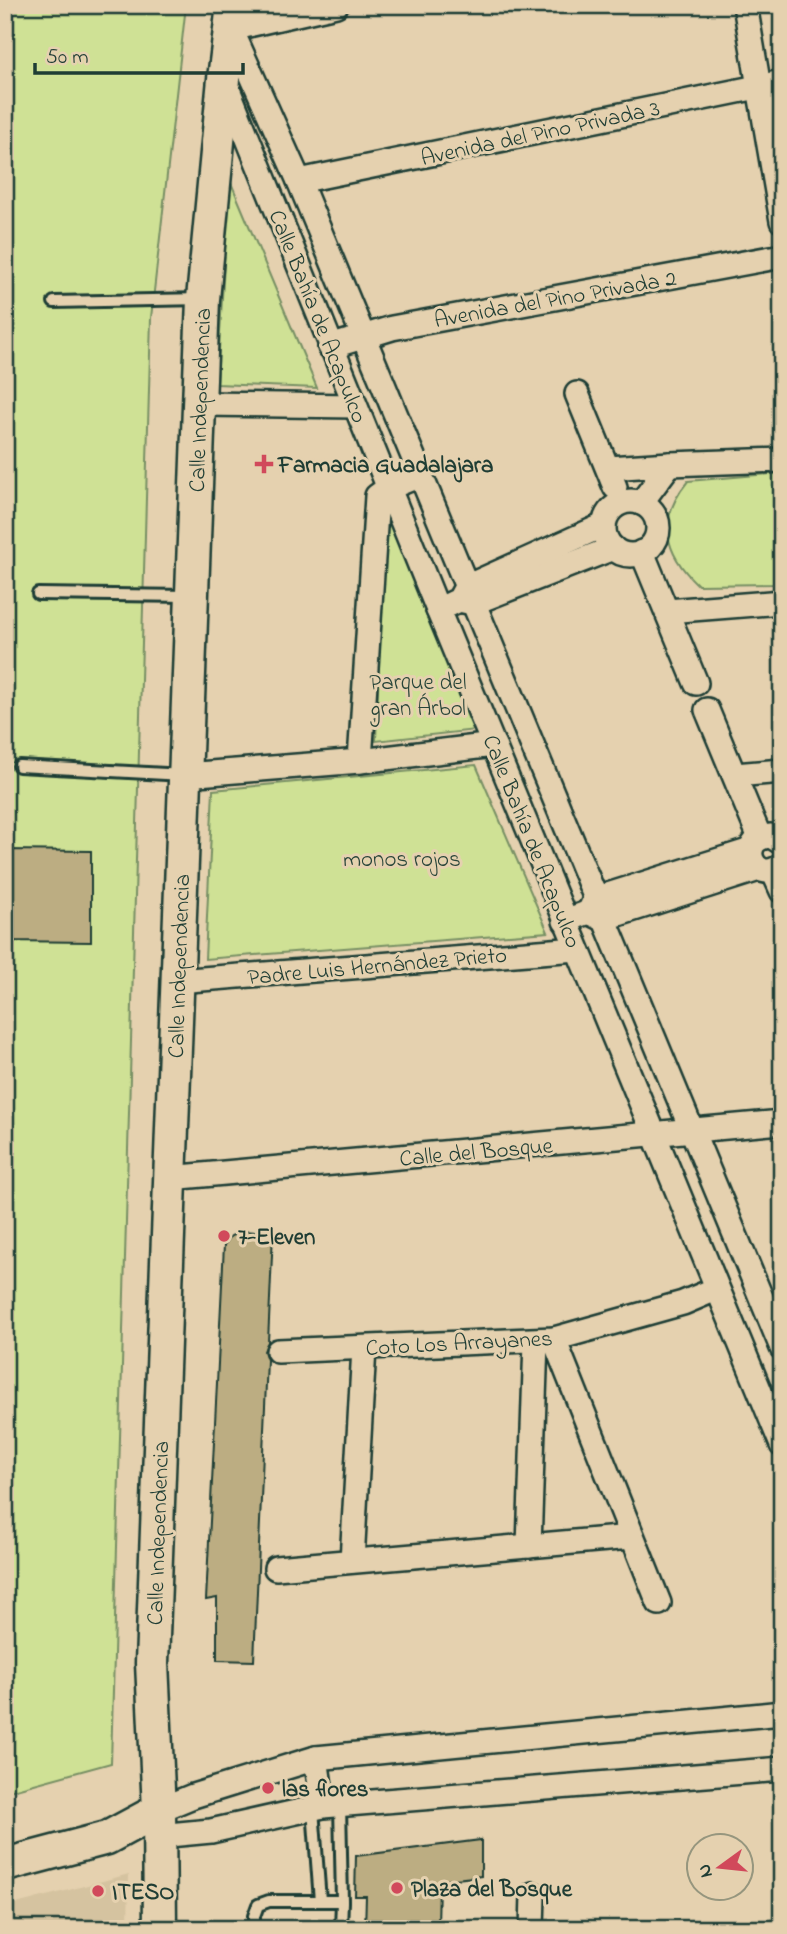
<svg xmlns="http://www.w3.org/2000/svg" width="787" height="1934" viewBox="0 0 787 1934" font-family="'Indie Flower',sans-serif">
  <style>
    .built { fill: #d5c3a0 }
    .green { fill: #cfe195; stroke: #778f64; stroke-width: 2 }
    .building { fill: #bcad82; stroke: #1f3d34; stroke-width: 2 }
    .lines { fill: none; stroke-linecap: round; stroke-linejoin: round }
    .lane-casing { stroke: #1f3d34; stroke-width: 16 }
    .street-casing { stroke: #1f3d34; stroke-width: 28 }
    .secondary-casing { stroke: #1f3d34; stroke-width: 37 }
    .lane { stroke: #e5d1af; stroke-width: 10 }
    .street { stroke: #e5d1af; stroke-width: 23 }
    .secondary { stroke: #e5d1af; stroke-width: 32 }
    .poi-dot { fill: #d1495b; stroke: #e5d1af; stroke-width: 2.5 }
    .labels { text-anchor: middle; stroke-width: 6; stroke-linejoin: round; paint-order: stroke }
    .street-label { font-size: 23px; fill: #1f3d34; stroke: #e5d1af }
    .poi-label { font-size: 23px; font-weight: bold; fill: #1f3d34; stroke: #e5d1af; text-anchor: start }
    .park-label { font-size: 23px; fill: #284539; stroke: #e5d1af }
  </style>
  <rect width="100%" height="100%" fill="#e5d1af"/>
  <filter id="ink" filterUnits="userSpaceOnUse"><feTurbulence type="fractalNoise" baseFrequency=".0143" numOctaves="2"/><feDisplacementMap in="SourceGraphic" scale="14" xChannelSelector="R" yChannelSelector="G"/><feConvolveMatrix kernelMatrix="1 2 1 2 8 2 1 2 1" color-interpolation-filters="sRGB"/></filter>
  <g filter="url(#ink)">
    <polygon class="built" points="129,1874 128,1929 5,1929 5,1907"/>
    <g class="green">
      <polygon points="5,5 186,5 151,318 111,1763 5,1792"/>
      <polygon points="229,178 317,388 217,384"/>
      <path d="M782 473V584L698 585C663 552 657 519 688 481Z"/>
      <polygon points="385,506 476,730 376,741"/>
      <polygon points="476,765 548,932 205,959 213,790"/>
    </g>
    <g class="building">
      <polygon points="5,850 91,851 91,942 5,941"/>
      <polygon points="242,1231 273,1233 268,1342 264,1351 267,1360 254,1661 217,1660 217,1598 206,1600 224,1245 231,1236"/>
      <polygon points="481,1840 481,1876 439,1881 438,1929 365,1929 366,1896 355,1896 356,1856"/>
    </g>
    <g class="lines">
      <defs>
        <g id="lane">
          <polyline points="54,302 202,299"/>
          <polyline points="38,594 189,596"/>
          <polyline points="19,766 184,775"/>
          <polyline points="340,1805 342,1901"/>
          <polyline points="313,1809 320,1901"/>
          <polyline points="254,1929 254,1916 258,1905 269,1901 342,1901 341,1929"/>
        </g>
        <g id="street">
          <polyline points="336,5 231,29 299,181 782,1348"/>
          <polyline points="745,5 782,221"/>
          <polyline points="225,82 438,610 782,1445"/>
          <polyline points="299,181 782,82"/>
          <polyline points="330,347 392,328 782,256"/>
          <polyline points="577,394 615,487"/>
          <polyline points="200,404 355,406"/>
          <polyline points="608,468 670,464 782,460"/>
          <circle cx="631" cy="528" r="27"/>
          <polyline points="641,503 670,464"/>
          <polyline points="642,552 696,683"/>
          <polyline points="459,600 473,603 613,548"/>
          <polyline points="438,610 459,600 466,587 604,525"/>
          <polyline points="667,611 782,602"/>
          <polyline points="707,710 760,838"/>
          <polyline points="360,761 377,496 388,488 420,475"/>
          <polyline points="185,775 360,761 494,745"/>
          <polyline points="735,775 782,771"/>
          <path d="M782 843 771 836C734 838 754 888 782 865"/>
          <polyline points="773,871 782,891"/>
          <polyline points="589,912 595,899 751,850"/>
          <polyline points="565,921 589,912 603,919 759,869"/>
          <polyline points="177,981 577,949"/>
          <polyline points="170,1178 782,1122"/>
          <polyline points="554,1339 659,1603"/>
          <polyline points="278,1351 554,1339 683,1303 716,1289"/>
          <polyline points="529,1546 536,1341"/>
          <polyline points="352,1561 364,1348"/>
          <polyline points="276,1568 631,1537"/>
          <polyline points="316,1758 323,1806"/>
          <polyline points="159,1810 193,1796 316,1758 782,1713"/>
          <polyline points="158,1836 211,1831 323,1806 782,1769"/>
          <polyline points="532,1929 533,1894"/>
        </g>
        <g id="secondary">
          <polyline points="5,1865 107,1838 159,1810"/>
          <polyline points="160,1929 159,1810 152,1663 203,299 224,79 233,5"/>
        </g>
      </defs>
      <use href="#lane" class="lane-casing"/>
      <use href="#street" class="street-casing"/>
      <use href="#secondary" class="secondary-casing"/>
      <use href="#lane" class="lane"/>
      <use href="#street" class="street"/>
      <use href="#secondary" class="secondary"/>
    </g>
  </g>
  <g class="poi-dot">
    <path d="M260.5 453.5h7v7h7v7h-7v7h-7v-7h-7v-7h7z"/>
    <circle cx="224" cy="1236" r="7"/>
    <circle cx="268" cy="1788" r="7"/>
    <circle cx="397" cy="1888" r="7"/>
    <circle cx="98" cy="1891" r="7"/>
  </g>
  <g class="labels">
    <g class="street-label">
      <text transform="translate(540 132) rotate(-12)" y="8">Avenida del Pino Privada 3</text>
      <text transform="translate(555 298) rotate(-10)" y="8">Avenida del Pino Privada 2</text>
      <text transform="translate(319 316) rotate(68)" y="8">Calle Bahía de Acapulco</text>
      <text transform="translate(199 400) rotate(-88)" y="8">Calle Independencia</text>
      <text transform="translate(533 841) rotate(68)" y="8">Calle Bahía de Acapulco</text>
      <text transform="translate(377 965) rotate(-5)" y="8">Padre Luis Hernández Prieto</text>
      <text transform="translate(178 966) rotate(-88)" y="8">Calle Independencia</text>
      <text transform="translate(476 1151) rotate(-5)" y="8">Calle del Bosque</text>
      <text transform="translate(459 1342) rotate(-3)" y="8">Coto Los Arrayanes</text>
      <text transform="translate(157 1533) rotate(-88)" y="8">Calle Independencia</text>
    </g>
    <g class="poi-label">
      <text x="278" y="472">Farmacia Guadalajara</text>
      <text x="238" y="1244">7-Eleven</text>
      <text x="282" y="1796">las flores</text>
      <text x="411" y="1896">Plaza del Bosque</text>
      <text x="112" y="1899">ITESO</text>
    </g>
    <g class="park-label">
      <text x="418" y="689">Parque del<tspan x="418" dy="26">gran Árbol</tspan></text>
      <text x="402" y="866">monos rojos</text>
    </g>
  </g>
  <rect width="787" height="1934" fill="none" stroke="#e5d1af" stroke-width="28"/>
  <rect x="14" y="14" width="759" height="1906" fill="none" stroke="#1f3d34" stroke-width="2.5" filter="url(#ink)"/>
  <g transform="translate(720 1867) rotate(255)"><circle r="33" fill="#e5d1af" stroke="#96967e" stroke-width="2"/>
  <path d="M0-5L12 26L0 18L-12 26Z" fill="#d1495b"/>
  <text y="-10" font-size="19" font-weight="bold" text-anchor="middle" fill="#1f3d34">N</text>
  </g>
  <path d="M35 63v10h208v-10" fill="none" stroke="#1f3d34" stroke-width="3.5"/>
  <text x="46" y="63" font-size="21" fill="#1f3d34" stroke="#e5d1af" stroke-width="5" paint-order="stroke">50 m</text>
</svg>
